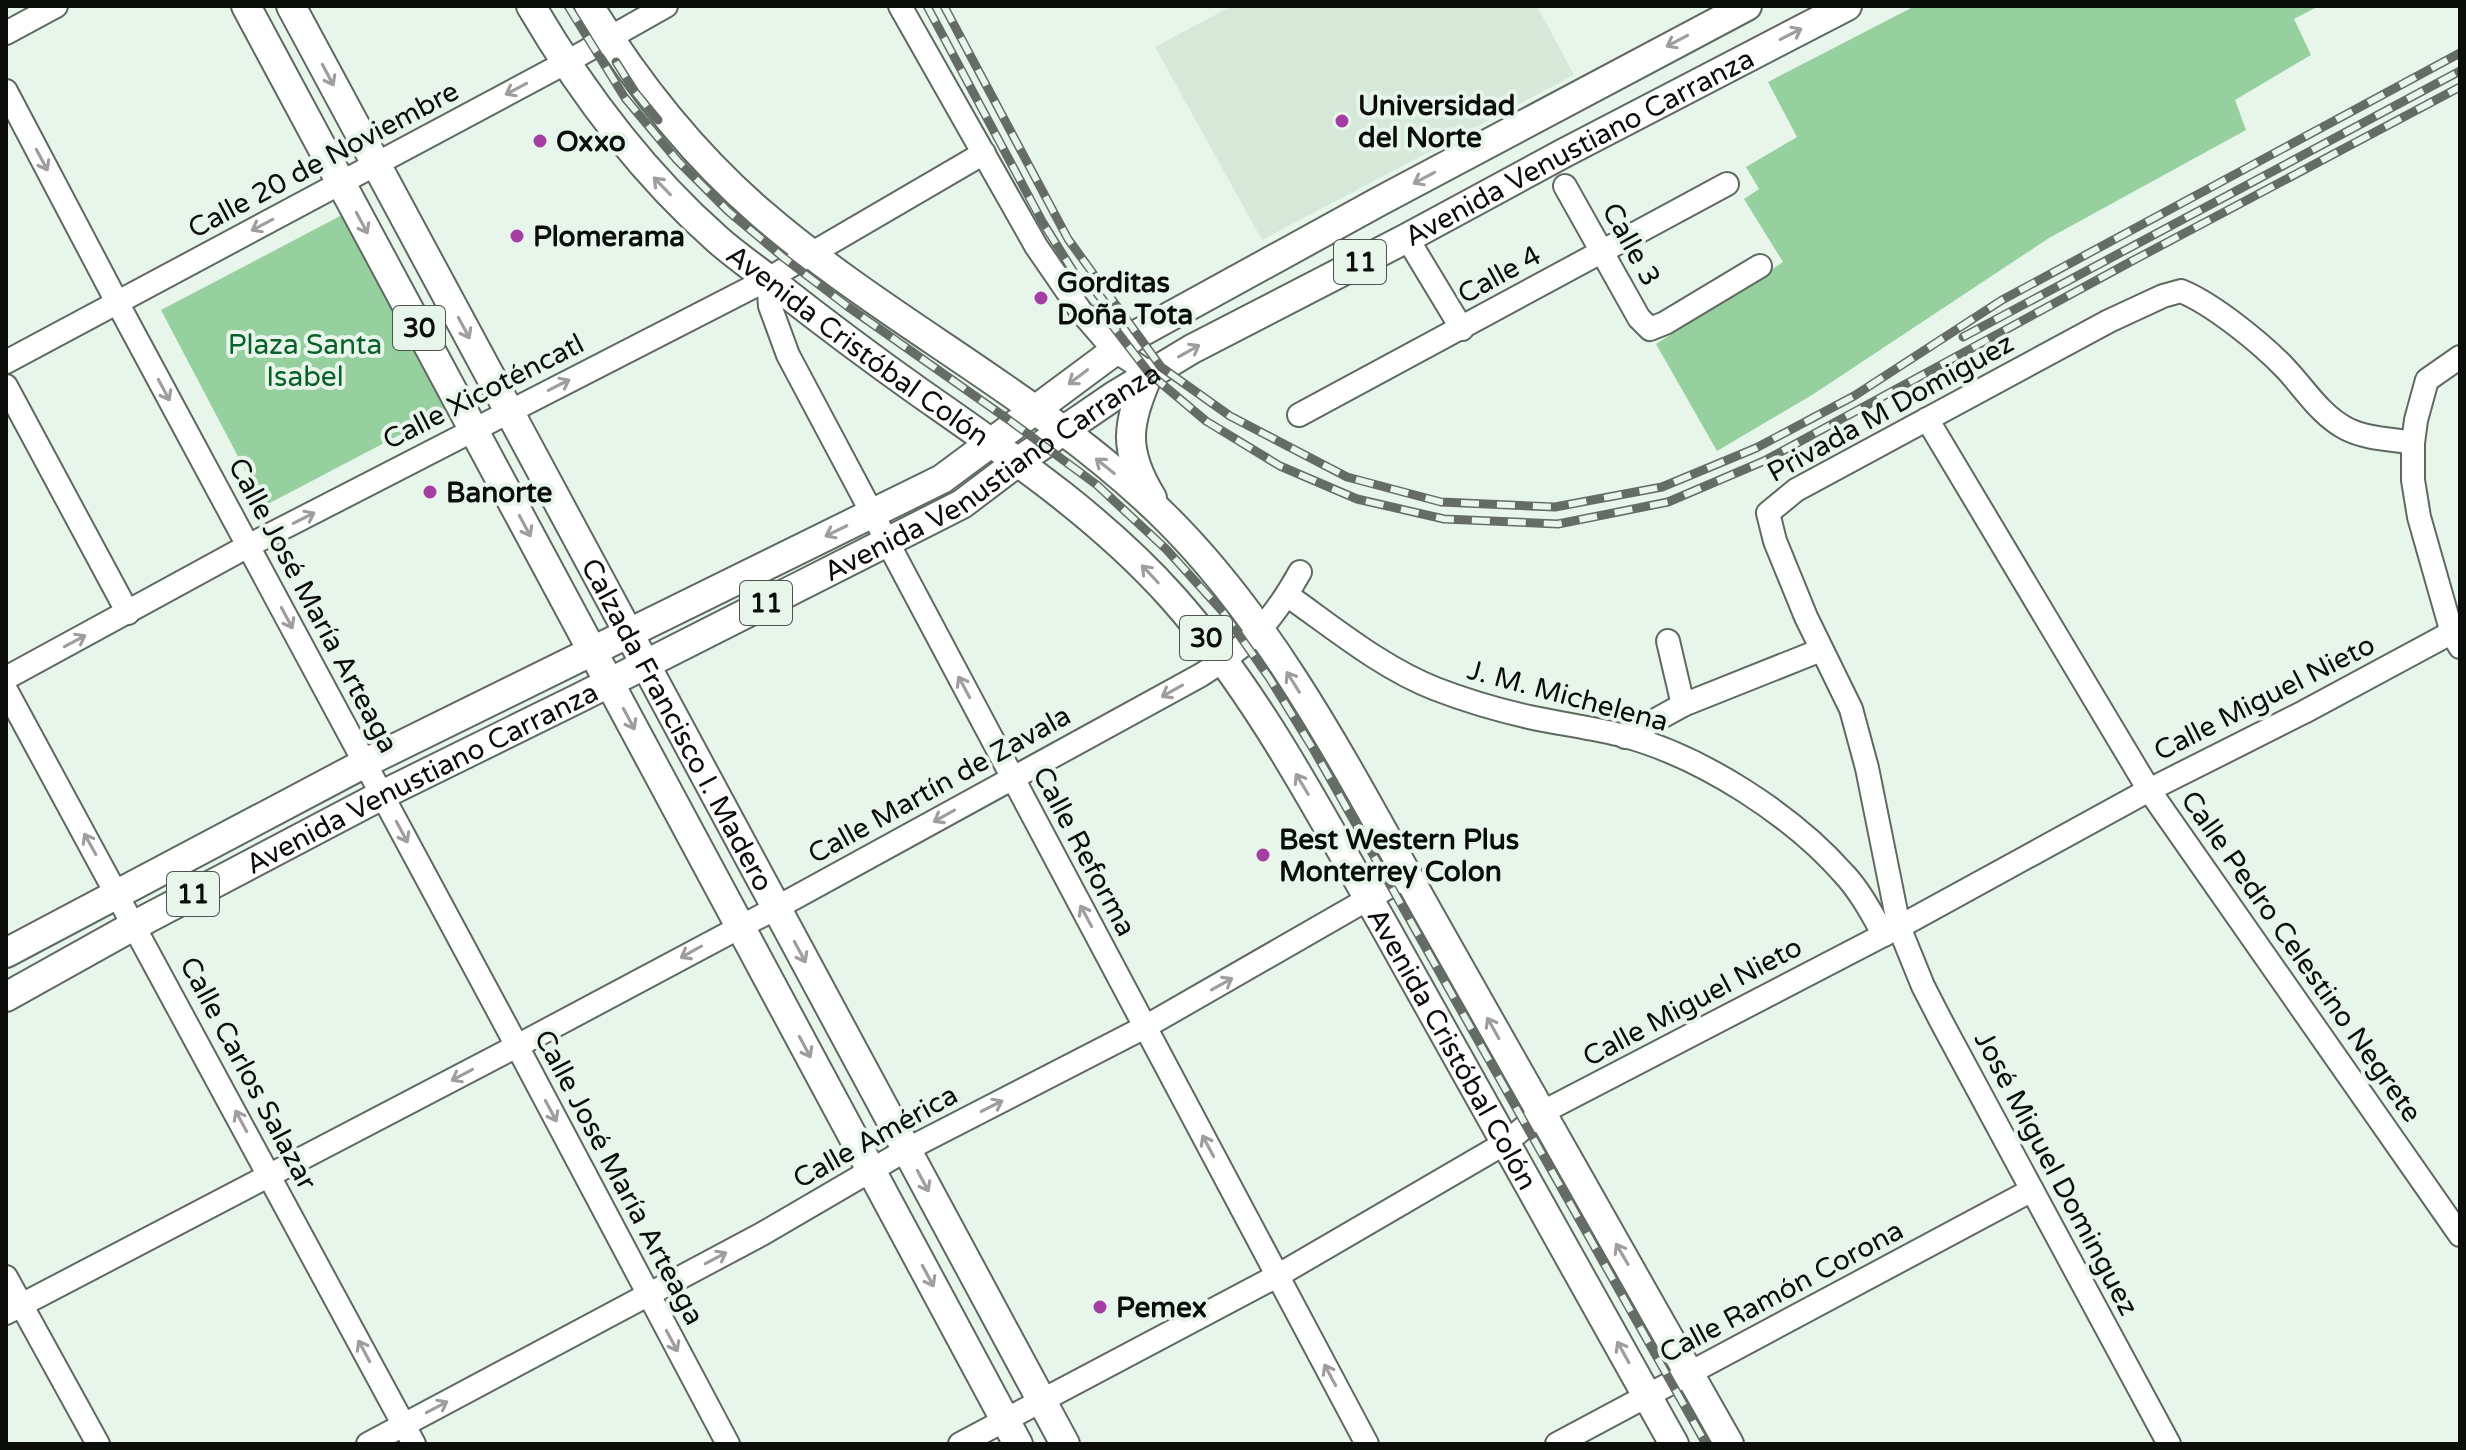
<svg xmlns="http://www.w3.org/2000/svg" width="2466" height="1450" viewBox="0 0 2466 1450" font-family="'Varela Round',sans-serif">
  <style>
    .built { fill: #d6e9d9 }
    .green { fill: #96d09f }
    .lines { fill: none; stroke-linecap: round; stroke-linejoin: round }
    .minor-casing { stroke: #5e6960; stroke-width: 26 }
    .major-casing { stroke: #5e6960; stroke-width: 32 }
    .minor { stroke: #fff; stroke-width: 22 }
    .major { stroke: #fff; stroke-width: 28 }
    .rail-casing { stroke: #656c65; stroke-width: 9 }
    .rail { stroke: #e8f5ea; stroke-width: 6; stroke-dasharray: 18; stroke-linecap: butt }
    .oneway { stroke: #9d9e9d }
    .poi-dot { fill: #a53ea2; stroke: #e8f5ea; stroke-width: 3 }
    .labels { text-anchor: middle; stroke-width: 8; stroke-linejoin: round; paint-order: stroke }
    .shield { fill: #e8f5ea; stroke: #4d534d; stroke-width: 2 }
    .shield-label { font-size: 26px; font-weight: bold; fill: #0a0d0a }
    .poi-label { font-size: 28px; font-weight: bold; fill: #0a0d0a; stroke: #e8f5ea; text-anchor: start }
    .street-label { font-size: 28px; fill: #0a0d0a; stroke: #e8f5ea }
    .park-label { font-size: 28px; fill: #0a6029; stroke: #e8f5ea }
  </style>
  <rect width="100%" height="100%" fill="#e8f5ea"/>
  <polygon class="built" points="1232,6 1537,6 1574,75 1262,240 1155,47"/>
  <g class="green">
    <polygon points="1915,6 2319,6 2294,19 2311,55 2235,100 2246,130 2049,238 1812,395 1717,451 1656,344 1783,262 1744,199 1759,189 1746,167 1797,137 1768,82"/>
    <polygon points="346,213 449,409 264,506 161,310"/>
  </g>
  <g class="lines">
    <defs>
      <g id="minor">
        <polyline points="900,6 1036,246 1082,313 1114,350 1149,373"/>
        <polyline points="6,33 56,6"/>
        <polyline points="6,91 118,304 517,1046 728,1444"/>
        <polyline points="1565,186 1639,318 1650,329 1665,323 1760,266"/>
        <polyline points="1407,238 1462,329"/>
        <polyline points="768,279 770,306 788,355 1367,1444"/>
        <polyline points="2460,357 2427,380 2416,420 2413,443 2413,480 2419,517 2452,633 2460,647"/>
        <polyline points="6,362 565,63 666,6"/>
        <polyline points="6,386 128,613"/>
        <polyline points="1299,415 1727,184"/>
        <polyline points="1927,419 2149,790 2460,1235"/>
        <path d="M1287 595C1334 628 1382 668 1436 689 1467 701 1498 710 1529 717 1561 724 1594 728 1625 736 1702 757 1791 814 1844 874 1860 891 1872 914 1884 935"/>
        <polyline points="1668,641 1683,705"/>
        <polyline points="6,678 248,546 768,279 984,153"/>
        <polyline points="6,690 414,1444"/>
        <polyline points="1625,737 1683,705 1821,650"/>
        <polyline points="6,1277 98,1444"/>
        <path d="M6 1313 517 1046 776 908 1201 675C1250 644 1271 624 1300 572"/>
        <polyline points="368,1444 762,1234 906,1150 1145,1027 1408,876"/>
        <polyline points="960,1444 1277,1276 1507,1142 1541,1113 1899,927 2149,790 2304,712 2460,628"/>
        <polyline points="1557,1444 2032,1190"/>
        <path d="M2169 1444 1941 1021 1923 986 1899 927 1867 768 1851 709 1806 617 1775 541 1768 513 1796 490 2109 321 2163 296 2181 291C2213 304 2261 343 2285 368 2305 389 2320 415 2347 429 2367 439 2391 439 2413 443"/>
      </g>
      <g id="major">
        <polyline points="246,6 1018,1444"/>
        <path id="s1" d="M291 6 1065 1444"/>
        <path id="s2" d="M531 6C582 93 641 172 717 239 736 256 757 270 776 285 823 322 871 358 919 392 1009 455 1100 516 1173 598 1260 696 1321 816 1386 929 1483 1100 1577 1273 1674 1444"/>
        <path d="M589 6C637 84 692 154 762 214 888 323 1046 399 1166 518 1280 631 1355 784 1434 923 1532 1097 1631 1270 1729 1444"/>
        <path d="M1149 373C1127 424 1122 449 1152 498"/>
        <polyline points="6,953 365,763 942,479 1136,335 1380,201 1747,6"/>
        <path id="s3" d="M6 997 135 925 382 795 581 697 962 504 1019 461 1114 396 1192 349 1407 238 1564 153 1847 6"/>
      </g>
    </defs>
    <use href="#minor" class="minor-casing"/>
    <use href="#major" class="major-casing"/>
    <use href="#minor" class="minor"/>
    <use href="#major" class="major"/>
    <defs>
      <g id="rail">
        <polyline points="568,6 625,98 677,160 728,211 784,258 847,306 1009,420 1097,485 1166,549 1223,612 1270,679 1315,752 1706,1444"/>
        <polyline points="927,6 1043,223 1085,290 1149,373 1206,421 1280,466 1357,499 1444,519 1558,524 1668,502 1764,461 2132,261 2460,87"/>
        <polyline points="944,6 1068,239 1161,367 1230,416 1347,477 1441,502 1555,507 1662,487 1756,448 1854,396 2002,300 2460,53"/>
        <polyline points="616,62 635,92 658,120"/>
        <polyline points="1963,337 2460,71"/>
      </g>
    </defs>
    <use href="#rail" class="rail-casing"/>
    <use href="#rail" class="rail"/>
  </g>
  <defs><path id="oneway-shaft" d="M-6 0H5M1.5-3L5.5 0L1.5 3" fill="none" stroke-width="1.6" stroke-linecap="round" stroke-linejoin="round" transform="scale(2)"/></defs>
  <g class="oneway">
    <use href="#oneway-shaft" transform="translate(1791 34) rotate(-27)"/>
    <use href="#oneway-shaft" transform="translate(1677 41) rotate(152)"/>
    <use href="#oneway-shaft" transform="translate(328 75) rotate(62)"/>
    <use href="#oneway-shaft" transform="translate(516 89) rotate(152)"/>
    <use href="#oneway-shaft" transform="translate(42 160) rotate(62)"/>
    <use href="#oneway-shaft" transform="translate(1424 178) rotate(152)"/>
    <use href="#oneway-shaft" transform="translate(662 186) rotate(-134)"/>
    <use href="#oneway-shaft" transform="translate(362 223) rotate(62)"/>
    <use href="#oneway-shaft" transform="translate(262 225) rotate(152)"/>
    <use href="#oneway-shaft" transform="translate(464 328) rotate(62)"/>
    <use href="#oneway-shaft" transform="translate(1189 351) rotate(-29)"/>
    <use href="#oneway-shaft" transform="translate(1078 377) rotate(143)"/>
    <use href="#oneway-shaft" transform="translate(559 385) rotate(-27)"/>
    <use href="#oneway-shaft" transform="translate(164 390) rotate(62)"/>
    <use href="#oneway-shaft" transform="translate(1105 466) rotate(-141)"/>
    <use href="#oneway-shaft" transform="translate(304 518) rotate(-27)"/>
    <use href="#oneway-shaft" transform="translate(525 526) rotate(62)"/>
    <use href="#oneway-shaft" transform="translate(836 531) rotate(154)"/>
    <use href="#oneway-shaft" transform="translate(1150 574) rotate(-133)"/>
    <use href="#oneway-shaft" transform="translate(287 618) rotate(62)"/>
    <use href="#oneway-shaft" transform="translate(75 641) rotate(-28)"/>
    <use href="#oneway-shaft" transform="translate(1293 682) rotate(-122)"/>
    <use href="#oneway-shaft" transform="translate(964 687) rotate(-118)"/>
    <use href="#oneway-shaft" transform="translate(1172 691) rotate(151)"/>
    <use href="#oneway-shaft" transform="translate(629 719) rotate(62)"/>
    <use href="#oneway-shaft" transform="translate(1302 784) rotate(-121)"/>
    <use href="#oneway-shaft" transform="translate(944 816) rotate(151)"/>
    <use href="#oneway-shaft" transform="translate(402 832) rotate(62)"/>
    <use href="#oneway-shaft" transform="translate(90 844) rotate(-119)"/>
    <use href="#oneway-shaft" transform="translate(1086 916) rotate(-118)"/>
    <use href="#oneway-shaft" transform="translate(691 952) rotate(151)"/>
    <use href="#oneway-shaft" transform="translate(800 952) rotate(62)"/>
    <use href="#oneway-shaft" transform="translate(1222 984) rotate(-29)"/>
    <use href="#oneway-shaft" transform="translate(1493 1028) rotate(-119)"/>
    <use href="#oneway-shaft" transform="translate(805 1047) rotate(62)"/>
    <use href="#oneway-shaft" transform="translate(462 1075) rotate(152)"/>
    <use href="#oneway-shaft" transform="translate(992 1106) rotate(-27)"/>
    <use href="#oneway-shaft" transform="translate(551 1111) rotate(62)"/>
    <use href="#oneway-shaft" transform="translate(241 1121) rotate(-118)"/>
    <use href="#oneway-shaft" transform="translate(1208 1146) rotate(-118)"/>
    <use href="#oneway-shaft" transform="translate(923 1181) rotate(62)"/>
    <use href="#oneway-shaft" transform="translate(1622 1254) rotate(-120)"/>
    <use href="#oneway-shaft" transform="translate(716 1258) rotate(-28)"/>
    <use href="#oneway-shaft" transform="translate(928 1276) rotate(62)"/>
    <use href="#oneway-shaft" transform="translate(672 1341) rotate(62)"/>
    <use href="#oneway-shaft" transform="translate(364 1351) rotate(-118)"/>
    <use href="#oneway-shaft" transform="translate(1623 1352) rotate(-119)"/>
    <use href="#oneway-shaft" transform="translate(1330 1375) rotate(-118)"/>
    <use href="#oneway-shaft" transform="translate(437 1407) rotate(-28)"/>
  </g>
  <g class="poi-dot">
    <circle cx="1342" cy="121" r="8"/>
    <circle cx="540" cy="141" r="8"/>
    <circle cx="517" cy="236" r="8"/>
    <circle cx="1041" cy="298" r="8"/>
    <circle cx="430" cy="492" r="8"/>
    <circle cx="1263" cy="855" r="8"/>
    <circle cx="1100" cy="1307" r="8"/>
  </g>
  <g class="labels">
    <g class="shield">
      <rect x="1334" y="240" width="52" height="44" rx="6"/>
      <rect x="393" y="306" width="52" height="44" rx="6"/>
      <rect x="740" y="581" width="52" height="44" rx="6"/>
      <rect x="1180" y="616" width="52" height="44" rx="6"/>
      <rect x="167" y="872" width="52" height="44" rx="6"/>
    </g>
    <g class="shield-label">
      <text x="1360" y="271">11</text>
      <text x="419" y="337">30</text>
      <text x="766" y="612">11</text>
      <text x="1206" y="647">30</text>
      <text x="193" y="903">11</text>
    </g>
    <g class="poi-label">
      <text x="1358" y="115">Universidad<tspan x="1358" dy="32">del Norte</tspan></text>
      <text x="556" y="151">Oxxo</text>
      <text x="533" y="246">Plomerama</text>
      <text x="1057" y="292">Gorditas<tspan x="1057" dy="32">Doña Tota</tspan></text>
      <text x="446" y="502">Banorte</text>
      <text x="1279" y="849">Best Western Plus<tspan x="1279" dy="32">Monterrey Colon</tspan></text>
      <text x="1116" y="1317">Pemex</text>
    </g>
    <g class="street-label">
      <text dy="10" stroke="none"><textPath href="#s3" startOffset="1790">Avenida Venustiano Carranza</textPath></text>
      <text transform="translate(323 159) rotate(-28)" y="10">Calle 20 de Noviembre</text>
      <text transform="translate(1632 244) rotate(61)" y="10">Calle 3</text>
      <text transform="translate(1499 274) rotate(-29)" y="10">Calle 4</text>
      <text dy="10" stroke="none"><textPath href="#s2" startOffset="476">Avenida Cristóbal Colón</textPath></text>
      <text transform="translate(483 391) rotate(-27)" y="10">Calle Xicoténcatl</text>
      <text transform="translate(1890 407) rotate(-29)" y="10">Privada M Domiguez</text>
      <text dy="10" stroke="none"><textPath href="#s3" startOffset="1118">Avenida Venustiano Carranza</textPath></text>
      <text transform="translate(314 605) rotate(62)" y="10">Calle José María Arteaga</text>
      <text transform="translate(1568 695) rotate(15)" y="10">J. M. Michelena</text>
      <text transform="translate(2264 697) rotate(-27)" y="10">Calle Miguel Nieto</text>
      <text dy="10" stroke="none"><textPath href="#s1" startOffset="816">Calzada Francisco I. Madero</textPath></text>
      <text dy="10" stroke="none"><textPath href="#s3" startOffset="470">Avenida Venustiano Carranza</textPath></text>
      <text transform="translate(939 784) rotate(-29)" y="10">Calle Martín de Zavala</text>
      <text transform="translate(1085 851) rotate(62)" y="10">Calle Reforma</text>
      <text transform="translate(2302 956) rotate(55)" y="10">Calle Pedro Celestino Negrete</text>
      <text transform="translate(1692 1001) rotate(-28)" y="10">Calle Miguel Nieto</text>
      <text dy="10" stroke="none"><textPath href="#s2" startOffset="1412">Avenida Cristóbal Colón</textPath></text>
      <text transform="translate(249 1073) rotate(62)" y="10">Calle Carlos Salazar</text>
      <text transform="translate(875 1136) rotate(-29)" y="10">Calle América</text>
      <text transform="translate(2057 1173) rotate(62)" y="10">José Miguel Dominguez</text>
      <text transform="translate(620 1177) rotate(62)" y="10">Calle José María Arteaga</text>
      <text transform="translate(1781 1291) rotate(-28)" y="10">Calle Ramón Corona</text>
    </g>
    <g class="park-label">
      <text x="305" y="354">Plaza Santa<tspan x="305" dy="32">Isabel</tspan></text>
    </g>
  </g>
  <rect width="2466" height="1450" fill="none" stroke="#0a0d0a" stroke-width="16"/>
</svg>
